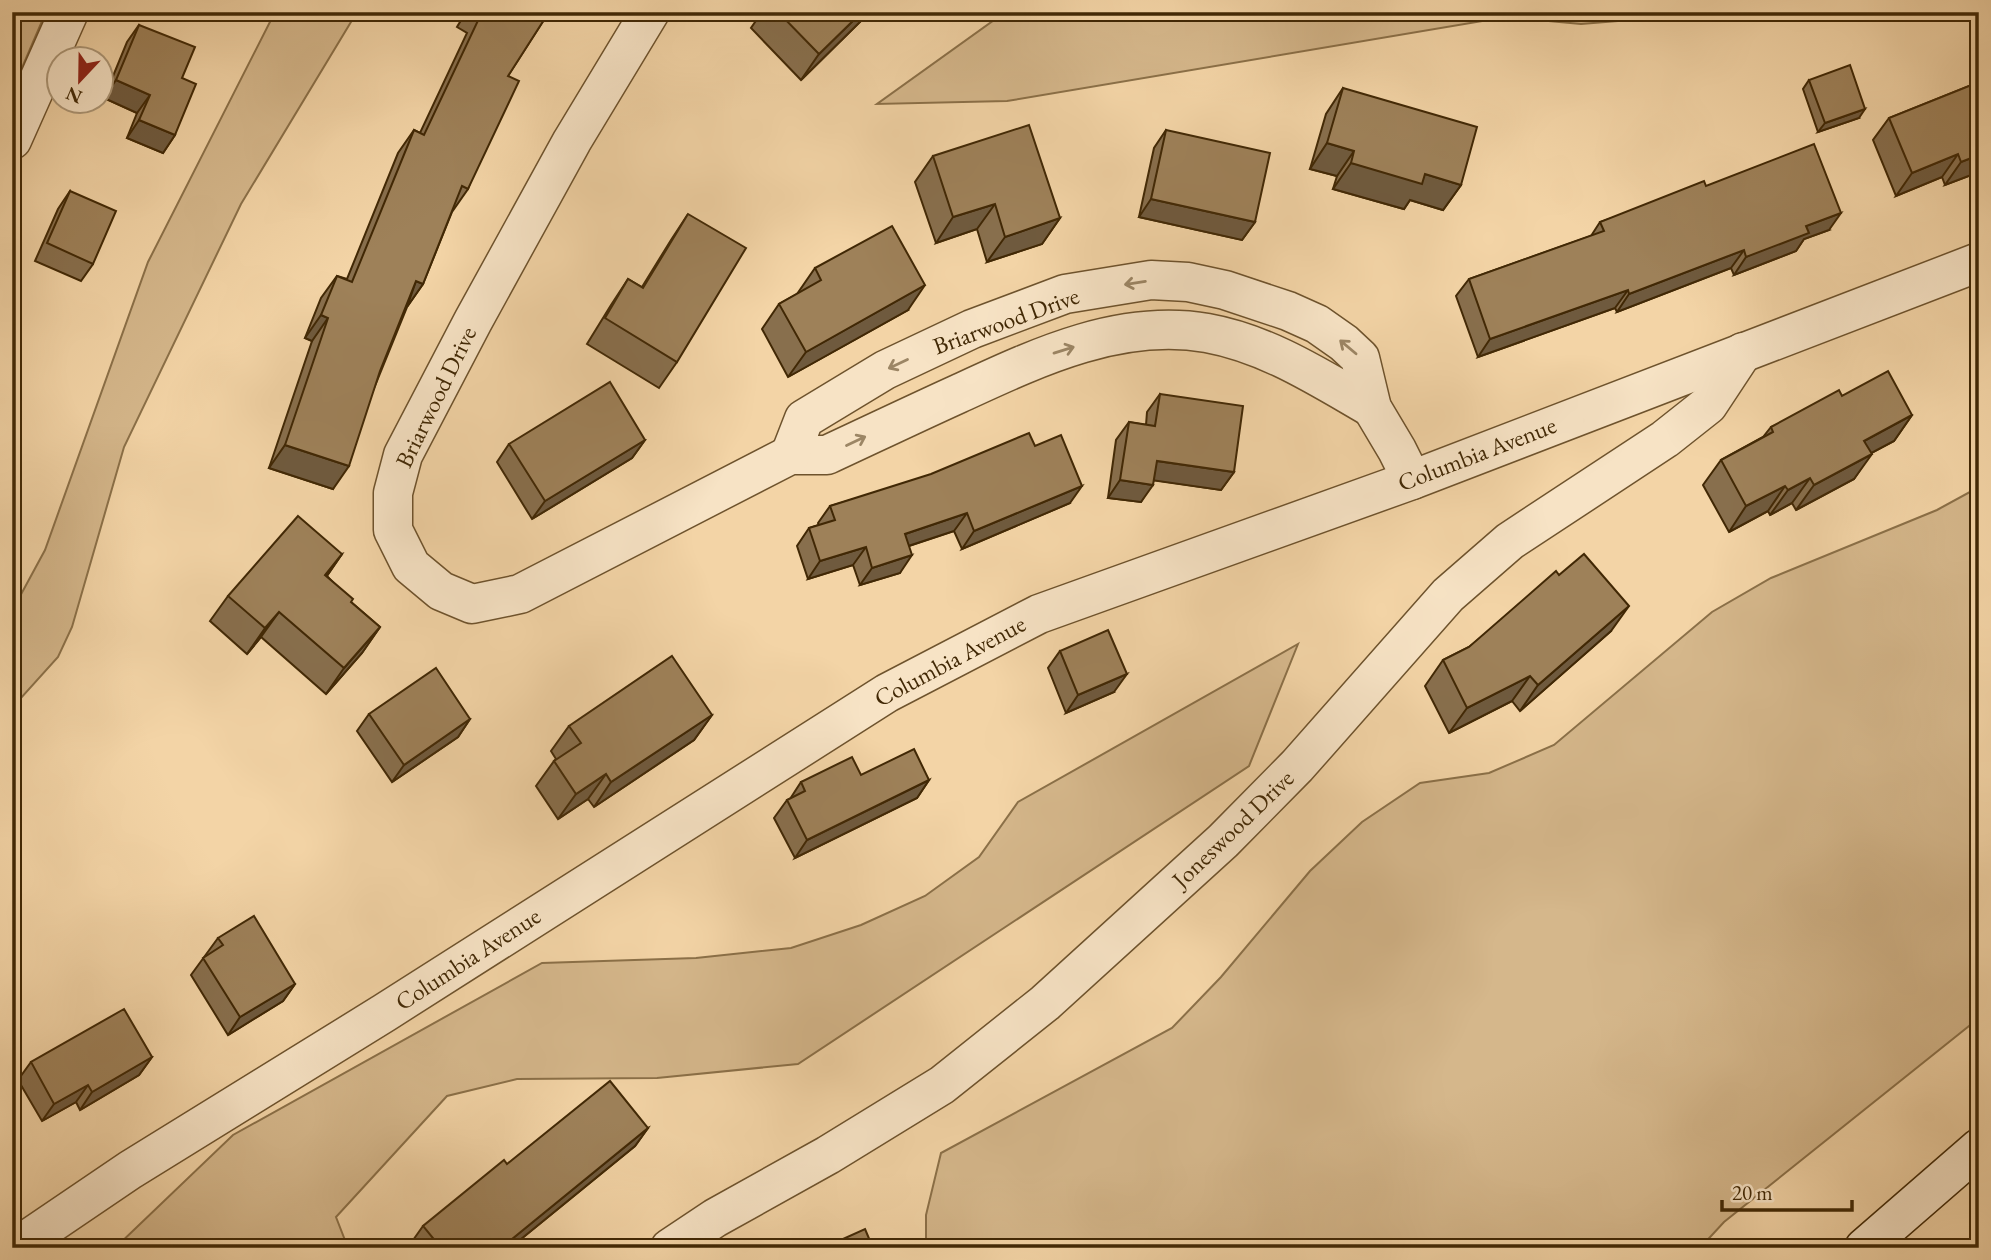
<svg xmlns="http://www.w3.org/2000/svg" width="1991" height="1260" viewBox="0 0 1991 1260" font-family="'EB Garamond',serif">
  <style>
    .green { fill: #d5b78b; stroke: #8b7048; stroke-width: 2 }
    .lines { fill: none; stroke-linecap: round; stroke-linejoin: round }
    .minor-casing { stroke: #6e532d; stroke-width: 41 }
    .tertiary-casing { stroke: #6e532d; stroke-width: 41 }
    .secondary-casing { stroke: #412805; stroke-width: 41 }
    .minor { stroke: #f7e3c5; stroke-width: 38 }
    .tertiary { stroke: #f7e3c5; stroke-width: 38 }
    .secondary { stroke: #f7e3c5; stroke-width: 38 }
    .wall { fill: #886f4d; stroke: #412805; stroke-width: 2 }
    .shaded-wall { fill: #6f5a3e; stroke: #412805; stroke-width: 2 }
    .building { fill: #9e8159; stroke: #412805; stroke-width: 2 }
    .oneway { stroke: #9c8665 }
    .labels { text-anchor: middle; stroke-width: 5; stroke-linejoin: round; paint-order: stroke }
    .street-label { font-size: 24px; fill: #412805; stroke: #f7e3c5 }
  </style>
  <rect width="100%" height="100%" fill="#f3d4a6"/>
  <filter id="stains"><feTurbulence type="fractalNoise" baseFrequency=".00286" numOctaves="4"/><feColorMatrix values="0 0 0 0 .2 0 0 0 0 .09 0 0 0 0 .02 0 0 0 .5 -.17"/></filter>
  <radialGradient id="worn" r=".72"><stop offset=".6" stop-color="#630" stop-opacity="0"/><stop offset="1" stop-color="#630" stop-opacity=".3"/></radialGradient>
  <g class="green">
    <polygon points="12,12 46,12 12,91"/>
    <polygon points="275,12 357,12 241,204 124,447 72,627 58,657 12,708 12,611 45,550 148,262"/>
    <polygon points="998,12 1729,12 1581,24 1506,17 1007,101 877,104 994,20"/>
    <polygon points="1979,487 1979,1018 1724,1222 1700,1248 926,1248 926,1215 941,1153 1172,1028 1221,977 1310,871 1362,822 1420,783 1489,773 1554,745 1712,612 1771,578 1937,510"/>
    <polygon points="1298,644 1249,766 798,1064 657,1078 517,1079 447,1096 336,1217 348,1248 115,1248 233,1135 542,963 696,958 791,948 861,925 925,896 979,857 1018,802"/>
  </g>
  <g class="lines">
    <defs>
      <g id="minor">
        <path d="M650 12 572 141 473 321 403 455 393 493V530L411 566 441 591 472 604 520 594 790 455H827C870 435 914 414 958 394 1036 358 1119 318 1207 333 1268 344 1320 378 1372 408"/>
        <polyline points="12,140 69,12"/>
        <polyline points="790,455 804,419 885,370 972,329 1065,294 1151,280 1188,282 1225,290 1288,311 1317,324 1344,343 1360,358 1372,408 1397,450 1412,480"/>
        <polyline points="670,1248 715,1218 828,1155 942,1085 1045,1003 1223,841 1297,766 1448,595 1510,541 1665,439 1708,405 1743,352"/>
      </g>
      <polyline id="tertiary" points="15,1248 130,1170 384,1013 887,693 1039,614 1412,480 1979,262"/>
      <polyline id="secondary" points="1864,1248 1979,1148"/>
    </defs>
    <use href="#minor" class="minor-casing"/>
    <use href="#tertiary" class="tertiary-casing"/>
    <use href="#secondary" class="secondary-casing"/>
    <use href="#minor" class="minor"/>
    <use href="#tertiary" class="tertiary"/>
    <use href="#secondary" class="secondary"/>
  </g>
  <g class="wall">
    <polygon points="466,12 549,12 508,76 468,189 452,212 423,284 407,307 333,489 269,468 312,341 305,338 321,298 337,276 347,279 398,153 414,130 420,133 467,33 457,27"/>
    <polygon points="762,12 870,12 801,80 751,28"/>
    <polygon points="139,25 182,78 175,135 163,153 127,138 137,113 104,98 127,42"/>
    <polygon points="1809,80 1859,118 1818,132 1803,89"/>
    <polygon points="1979,82 1979,172 1945,185 1942,177 1896,196 1873,140 1889,118"/>
    <polygon points="1343,88 1461,185 1443,210 1410,200 1404,209 1333,189 1337,176 1310,169 1326,114"/>
    <polygon points="1166,130 1255,222 1242,240 1139,217 1154,148"/>
    <polygon points="933,156 1060,218 1042,244 987,262 977,229 936,243 915,182"/>
    <polygon points="1706,186 1829,230 1804,239 1796,251 1734,275 1731,268 1617,312 1615,308 1478,357 1456,296 1469,279 1591,236 1600,222"/>
    <polygon points="70,191 93,264 81,281 35,261 58,209"/>
    <polygon points="688,214 677,362 659,388 587,344 611,305 628,279 642,287 671,240"/>
    <polygon points="815,268 908,310 788,377 762,329 779,304 797,294"/>
    <polygon points="1160,394 1234,472 1221,490 1154,480 1141,502 1108,498 1116,440 1129,422 1146,425 1147,412"/>
    <polygon points="1842,396 1912,415 1894,441 1871,453 1854,479 1796,510 1792,503 1770,515 1768,511 1729,532 1703,485 1721,460 1763,437 1771,427"/>
    <polygon points="645,440 632,458 532,519 497,462 509,444"/>
    <polygon points="1035,446 1070,503 962,549 954,531 909,546 900,573 860,585 853,565 808,579 797,546 809,528 819,525 818,523 830,506"/>
    <polygon points="342,554 327,576 351,602 380,627 362,653 326,694 261,637 247,654 210,621 228,596"/>
    <polygon points="1559,575 1611,631 1520,711 1512,701 1449,733 1425,686 1443,660 1469,647"/>
    <polygon points="1060,651 1114,692 1066,713 1048,668"/>
    <polygon points="369,714 470,719 458,737 392,782 357,731"/>
    <polygon points="712,715 694,740 594,807 588,799 558,819 536,786 554,761 556,759 551,751 569,726"/>
    <polygon points="861,775 929,780 917,798 795,858 774,818 787,800 790,799 801,782"/>
    <polygon points="218,938 295,984 283,1001 228,1035 191,975"/>
    <polygon points="152,1057 139,1075 80,1110 76,1102 42,1121 18,1080 31,1062"/>
    <polygon points="648,1128 635,1146 510,1248 414,1248 411,1243 423,1226"/>
  </g>
  <g class="shaded-wall">
    <polygon points="862,12 870,12 801,80 819,54"/>
    <polygon points="116,80 150,95 137,113 104,98"/>
    <polygon points="1865,109 1859,118 1818,132 1825,123"/>
    <polygon points="139,120 175,135 163,153 127,138"/>
    <polygon points="1327,143 1354,151 1337,176 1310,169"/>
    <polygon points="1958,154 1942,177 1896,196 1912,173"/>
    <polygon points="1979,155 1979,172 1945,185 1961,162"/>
    <polygon points="1351,163 1425,174 1461,185 1443,210 1410,200 1404,209 1333,189"/>
    <polygon points="1151,199 1255,222 1242,240 1139,217"/>
    <polygon points="995,204 977,229 936,243 953,217"/>
    <polygon points="1841,213 1829,230 1804,239 1796,251 1734,275 1746,257 1806,226"/>
    <polygon points="1060,218 1042,244 987,262 1005,237"/>
    <polygon points="1744,250 1731,268 1617,312 1629,294"/>
    <polygon points="416,281 423,284 407,307"/>
    <polygon points="925,285 908,310 788,377 806,352"/>
    <polygon points="1628,290 1615,308 1478,357 1490,339"/>
    <polygon points="321,315 328,318 312,341 305,338"/>
    <polygon points="1912,415 1894,441 1847,466 1864,441"/>
    <polygon points="645,440 632,458 532,519 545,501"/>
    <polygon points="285,445 349,466 333,489 269,468"/>
    <polygon points="1872,454 1854,479 1796,510 1814,485"/>
    <polygon points="1157,461 1234,472 1221,490 1144,479"/>
    <polygon points="1810,478 1792,503 1770,515 1788,490"/>
    <polygon points="1120,480 1153,485 1141,502 1108,498"/>
    <polygon points="1082,486 1070,503 962,549 974,531"/>
    <polygon points="1785,486 1768,511 1729,532 1746,506"/>
    <polygon points="967,513 954,531 893,551 905,534"/>
    <polygon points="866,547 853,565 808,579 820,561"/>
    <polygon points="342,554 324,580 325,575"/>
    <polygon points="912,555 900,573 860,585 872,568"/>
    <polygon points="1629,606 1611,631 1520,711 1538,685"/>
    <polygon points="279,612 261,637 247,654 265,628"/>
    <polygon points="380,627 362,653 326,694 344,668"/>
    <polygon points="1127,674 1114,692 1066,713 1078,695"/>
    <polygon points="1530,676 1512,701 1449,733 1467,708"/>
    <polygon points="712,715 694,740 594,807 611,782"/>
    <polygon points="470,719 458,737 392,782 404,765"/>
    <polygon points="606,774 588,799 558,819 576,794"/>
    <polygon points="929,780 917,798 795,858 807,840"/>
    <polygon points="295,984 283,1001 228,1035 240,1017"/>
    <polygon points="152,1057 139,1075 80,1110 92,1092"/>
    <polygon points="88,1085 76,1102 42,1121 54,1104"/>
    <polygon points="648,1128 635,1146 510,1248 501,1248"/>
  </g>
  <g class="building">
    <polygon points="482,12 549,12 508,76 519,81 468,189 462,186 423,284 416,281 380,371 349,466 285,445 328,318 321,315 337,276 352,282 414,130 424,135"/>
    <polygon points="778,12 862,12 819,54"/>
    <polygon points="139,25 195,47 182,78 196,84 175,135 139,120 150,95 116,80"/>
    <polygon points="1850,65 1865,109 1825,123 1809,80"/>
    <polygon points="1979,82 1979,155 1961,162 1958,154 1912,173 1889,118"/>
    <polygon points="1343,88 1477,127 1461,185 1425,174 1422,184 1351,163 1354,151 1327,143"/>
    <polygon points="1029,125 1060,218 1005,237 995,204 953,217 933,156"/>
    <polygon points="1166,130 1270,153 1255,222 1151,199"/>
    <polygon points="1814,144 1841,213 1806,226 1809,233 1746,257 1744,250 1629,294 1628,290 1490,339 1469,279 1604,231 1600,222 1704,181 1706,186"/>
    <polygon points="70,191 116,211 93,264 47,243"/>
    <polygon points="688,214 746,248 677,362 605,318 628,279 643,288"/>
    <polygon points="892,226 925,285 806,352 779,304 821,280 815,268"/>
    <polygon points="1888,371 1912,415 1864,441 1872,454 1814,485 1810,478 1788,490 1785,486 1746,506 1721,460 1773,432 1771,427 1839,390 1842,396"/>
    <polygon points="610,382 645,440 545,501 509,444"/>
    <polygon points="1160,394 1243,406 1234,472 1157,461 1153,485 1120,480 1129,422 1155,426"/>
    <polygon points="1029,433 1035,446 1061,435 1082,486 974,531 967,513 905,534 912,555 872,568 866,547 820,561 809,528 835,520 830,506 931,474"/>
    <polygon points="12,457 20,460 12,476"/>
    <polygon points="298,516 342,554 325,575 353,599 351,602 380,627 344,668 279,612 265,628 228,596"/>
    <polygon points="1584,554 1629,606 1538,685 1530,676 1467,708 1443,660 1469,647 1556,571 1559,575"/>
    <polygon points="1108,630 1127,674 1078,695 1060,651"/>
    <polygon points="672,656 712,715 611,782 606,774 576,794 554,761 581,743 569,726"/>
    <polygon points="436,668 470,719 404,765 369,714"/>
    <polygon points="914,749 929,780 807,840 787,800 805,791 801,782 852,757 861,775"/>
    <polygon points="254,916 295,984 240,1017 203,958 223,945 218,938"/>
    <polygon points="124,1009 152,1057 92,1092 88,1085 54,1104 31,1062"/>
    <polygon points="610,1081 648,1128 501,1248 441,1248 423,1226 504,1160 507,1164"/>
    <polygon points="865,1229 873,1248 823,1248"/>
    <polygon points="788,1241 791,1248 774,1248"/>
  </g>
  <defs><path id="oneway-shaft" d="M-6 0H5M1.5-3L5.5 0L1.5 3" fill="none" stroke-width="1.6" stroke-linecap="round" stroke-linejoin="round" transform="scale(1.75)"/></defs>
  <g class="oneway">
    <use href="#oneway-shaft" transform="translate(1135 283) rotate(171)"/>
    <use href="#oneway-shaft" transform="translate(1348 347) rotate(-140)"/>
    <use href="#oneway-shaft" transform="translate(1064 350) rotate(-17)"/>
    <use href="#oneway-shaft" transform="translate(898 364) rotate(155)"/>
    <use href="#oneway-shaft" transform="translate(856 441) rotate(-25)"/>
  </g>
  <g class="labels">
    <g class="street-label">
      <text transform="translate(1006 321) rotate(-20)" y="8">Briarwood Drive</text>
      <text transform="translate(436 397) rotate(-64)" y="8">Briarwood Drive</text>
      <text transform="translate(1477 454) rotate(-21)" y="8">Columbia Avenue</text>
      <text transform="translate(950 661) rotate(-28)" y="8">Columbia Avenue</text>
      <text transform="translate(1233 829) rotate(-44)" y="8">Joneswood Drive</text>
      <text transform="translate(468 959) rotate(-33)" y="8">Columbia Avenue</text>
    </g>
  </g>
  <rect width="1991" height="1260" fill="none" stroke="#f3d4a6" stroke-width="42"/>
  <rect x="14" y="14" width="1963" height="1232" fill="none" stroke="#412805" stroke-width="3.5"/>
  <rect x="21" y="21" width="1949" height="1218" fill="none" stroke="#412805" stroke-width="2"/>
  <g transform="translate(80 80) rotate(202)"><circle r="33" fill="#f7e3c5" stroke="#ae9878" stroke-width="2"/>
  <path d="M0-5L12 26L0 18L-12 26Z" fill="#8f2418"/>
  <text y="-10" font-size="19" font-weight="bold" text-anchor="middle" fill="#412805">N</text>
  </g>
  <path d="M1722 1200v10h130v-10" fill="none" stroke="#412805" stroke-width="3.5"/>
  <text x="1732" y="1200" font-size="21" fill="#412805" stroke="#f7e3c5" stroke-width="5" paint-order="stroke">20 m</text>
  <rect width="100%" height="100%" filter="url(#stains)"/>
  <rect width="100%" height="100%" fill="url(#worn)"/>
</svg>
